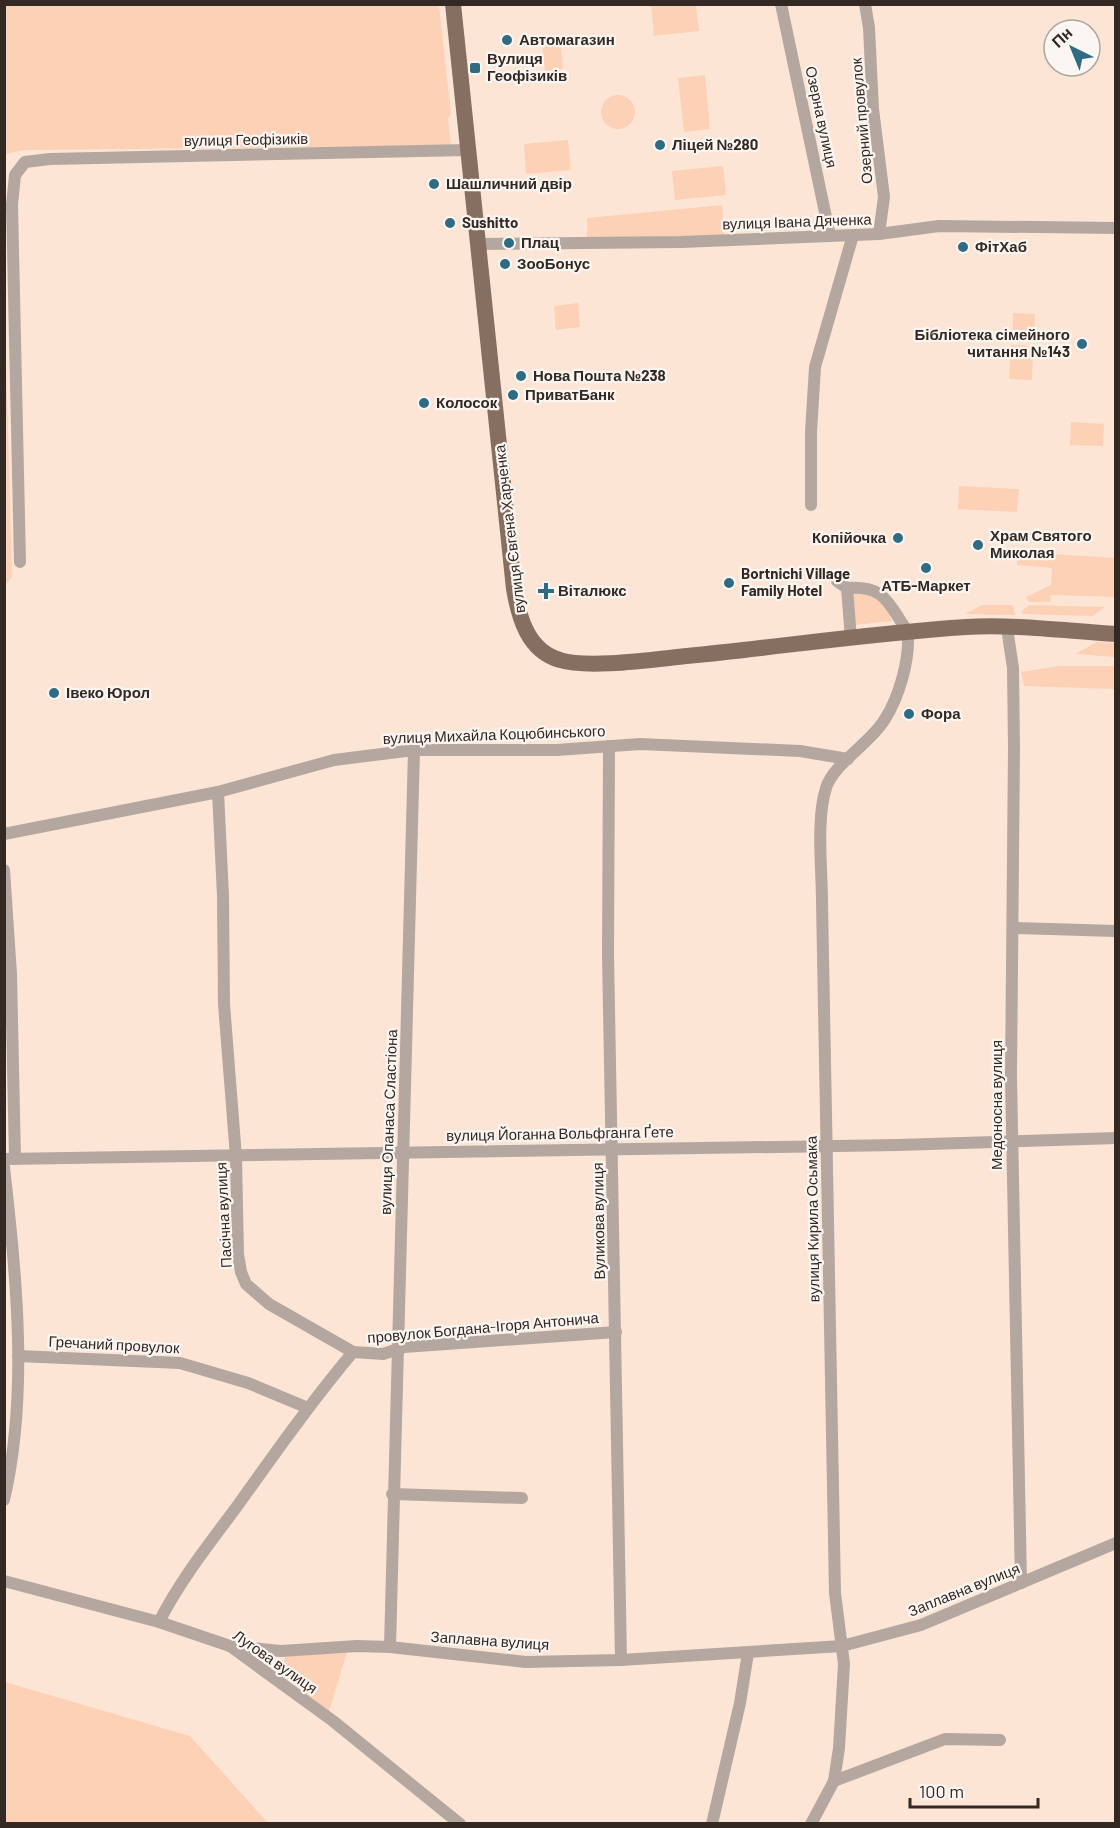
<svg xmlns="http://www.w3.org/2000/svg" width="1120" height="1828" viewBox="0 0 1120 1828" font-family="Barlow,sans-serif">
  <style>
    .green { fill: #fcd1b6 }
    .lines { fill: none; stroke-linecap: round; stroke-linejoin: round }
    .minor { stroke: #b4a79f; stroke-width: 12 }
    .major { stroke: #866f61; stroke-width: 16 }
    .poi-dot { fill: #2f6b82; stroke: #fcf6f2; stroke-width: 2 }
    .labels { text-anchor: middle; stroke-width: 4.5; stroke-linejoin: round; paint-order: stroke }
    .poi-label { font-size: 15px; font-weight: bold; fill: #342922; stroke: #fcf6f2; text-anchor: start }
    .street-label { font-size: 15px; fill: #342922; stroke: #fcf6f2 }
  </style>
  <rect width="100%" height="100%" fill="#fde5d5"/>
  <g class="green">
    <polygon points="5,5 439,5 451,115 448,118 451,146 25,150 5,154"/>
    <polygon points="651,5 696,5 699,31 654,36"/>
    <polygon points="560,38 563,69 545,71 542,40"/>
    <polygon points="705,75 710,129 684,132 678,78"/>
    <circle cx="618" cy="112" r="17"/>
    <polygon points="568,140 571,170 526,174 524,144"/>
    <polygon points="723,166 726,195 675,200 672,171"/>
    <polygon points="722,205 724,236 587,238 587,218"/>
    <polygon points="4,287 12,577 5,585 4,585"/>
    <polygon points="578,303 580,327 556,330 554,306"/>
    <polygon points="1013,313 1035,314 1034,342 1012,341"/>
    <polygon points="1011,345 1033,346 1032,380 1009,379"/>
    <polygon points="1071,422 1104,424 1103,446 1070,445"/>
    <polygon points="959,486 1019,489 1017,512 958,509"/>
    <polygon points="1018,552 1115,558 1115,597 1051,595 1050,602 1029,602 1026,597 1051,585 1052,568 1017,565"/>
    <polygon points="863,591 887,605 892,621 854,625 850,594"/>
    <polygon points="982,605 1013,605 1015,615 965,614"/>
    <polygon points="1029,605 1105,607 1093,616 1022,614 1022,611"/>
    <polygon points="1097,642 1115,643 1115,657 1075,654"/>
    <polygon points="1059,666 1115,666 1115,689 1024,686 1021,672"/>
    <polygon points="347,1652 329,1712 280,1673 286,1655"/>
    <polygon points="5,1682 190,1736 268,1823 5,1823"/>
  </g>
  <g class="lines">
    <g class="minor">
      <polyline points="781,4 830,236"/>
      <polyline points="865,4 869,28 873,109 884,197 879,234"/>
      <polyline points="479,244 681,242 879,234 939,226 1116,228"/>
      <polyline points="811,505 811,432 815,367 853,235"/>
      <polyline points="20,562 12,205 15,175 25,162 50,159 467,150"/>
      <polyline points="837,581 847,588 851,639"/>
      <polyline points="1007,628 1013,668 1014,748 1011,1077 1021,1583"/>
      <polyline points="609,746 608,955 621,1660"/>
      <polyline points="218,792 223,896 224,1004 236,1157 238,1254 241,1272 246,1284 269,1304 353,1352 383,1354 404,1347 616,1332"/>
      <polyline points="4,834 218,792 334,760 414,750 557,750 640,744 800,751 848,759"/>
      <polyline points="4,870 11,974 15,1159"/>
      <polyline points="1014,928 1116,931"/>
      <polyline points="4,1159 898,1145 1116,1138"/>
      <path d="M4 1167C16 1275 29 1393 4 1500"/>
      <polyline points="18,1356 180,1363 248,1383 308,1408"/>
      <polyline points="392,1494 522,1498"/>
      <polyline points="4,1581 159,1622 230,1646 333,1721 460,1824"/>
      <path d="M159 1622C180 1580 210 1543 238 1505 275 1453 312 1401 353 1352"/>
      <polyline points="230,1646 281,1651 357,1646 390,1647 526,1662 621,1660 842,1646 921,1625 1116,1543"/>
      <polyline points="390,1647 414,750"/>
      <polyline points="834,1781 945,1739 1000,1740"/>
      <polyline points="712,1824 740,1703 748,1653"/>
      <path d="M811 1824 834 1781 839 1748 844 1664 835 1593 822 902C822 868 816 820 826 788 834 763 871 743 885 719 899 697 909 662 908 636 908 630 903 625 900 620 885 595 877 586 847 588"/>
    </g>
    <path class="major" d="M453 4 514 589C519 618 528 651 560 660 588 669 656 659 687 656 779 647 873 633 966 627 1015 624 1066 631 1116 634"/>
  </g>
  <g class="poi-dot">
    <circle cx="507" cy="40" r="6"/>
    <rect x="469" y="62" width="12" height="12" rx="3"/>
    <circle cx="660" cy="145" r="6"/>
    <circle cx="434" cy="184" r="6"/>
    <circle cx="450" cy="223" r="6"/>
    <circle cx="509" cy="243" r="6"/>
    <circle cx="963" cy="247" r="6"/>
    <circle cx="505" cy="264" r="6"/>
    <circle cx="1082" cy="344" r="6"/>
    <circle cx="521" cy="376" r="6"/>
    <circle cx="513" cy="395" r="6"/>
    <circle cx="424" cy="403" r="6"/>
    <circle cx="898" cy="538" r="6"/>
    <circle cx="978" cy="545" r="6"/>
    <circle cx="926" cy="568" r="6"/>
    <circle cx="729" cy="583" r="6"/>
    <path d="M543 582h6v6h6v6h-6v6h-6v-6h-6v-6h6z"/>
    <circle cx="54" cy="693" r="6"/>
    <circle cx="909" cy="714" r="6"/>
  </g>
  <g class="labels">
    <g class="poi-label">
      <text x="519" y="45">Автомагазин</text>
      <text x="487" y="64">Вулиця<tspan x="487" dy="17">Геофізиків</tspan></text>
      <text x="672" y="150">Ліцей №280</text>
      <text x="446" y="189">Шашличний двір</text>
      <text x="462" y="228">Sushitto</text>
      <text x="521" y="248">Плац</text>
      <text x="975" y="252">ФітХаб</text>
      <text x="517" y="269">ЗооБонус</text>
      <text x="1070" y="340" text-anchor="end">Бібліотека сімейного<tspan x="1070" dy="17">читання №143</tspan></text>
      <text x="533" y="381">Нова Пошта №238</text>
      <text x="525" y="400">ПриватБанк</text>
      <text x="436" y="408">Колосок</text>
      <text x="990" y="541">Храм Святого<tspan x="990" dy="17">Миколая</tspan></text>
      <text x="886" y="543" text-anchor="end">Копійочка</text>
      <text x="741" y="579">Bortnichi Village<tspan x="741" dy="17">Family Hotel</tspan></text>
      <text x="926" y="591" text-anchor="middle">АТБ-Маркет</text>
      <text x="558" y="596">Віталюкс</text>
      <text x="66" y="698">Івеко Юрол</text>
      <text x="921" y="719">Фора</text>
    </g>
    <g class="street-label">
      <text transform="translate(821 117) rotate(78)" y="5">Озерна вулиця</text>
      <text transform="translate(862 121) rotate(-95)" y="5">Озерний провулок</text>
      <text transform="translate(246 140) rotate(-1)" y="5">вулиця Геофізиків</text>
      <text transform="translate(797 222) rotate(-2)" y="5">вулиця Івана Дяченка</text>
      <text transform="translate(510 529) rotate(-97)" y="5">вулиця Євгена Харченка</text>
      <text transform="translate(494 735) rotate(-2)" y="5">вулиця Михайла Коцюбинського</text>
      <text transform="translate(997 1105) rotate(-90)" y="5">Медоносна вулиця</text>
      <text transform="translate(389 1122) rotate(-88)" y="5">вулиця Опанаса Сластіона</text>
      <text transform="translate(560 1134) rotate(-1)" y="5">вулиця Йоганна Вольфганга Ґете</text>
      <text transform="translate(224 1215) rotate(-93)" y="5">Пасічна вулиця</text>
      <text transform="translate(813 1219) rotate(-91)" y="5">вулиця Кирила Осьмака</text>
      <text transform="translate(599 1221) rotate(-91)" y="5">Вуликова вулиця</text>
      <text transform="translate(483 1328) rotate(-5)" y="5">провулок Богдана-Ігоря Антонича</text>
      <text transform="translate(114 1345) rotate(3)" y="5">Гречаний провулок</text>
      <text transform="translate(964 1590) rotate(-22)" y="5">Заплавна вулиця</text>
      <text transform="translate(490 1641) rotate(4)" y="5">Заплавна вулиця</text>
      <text transform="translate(275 1662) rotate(35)" y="5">Лугова вулиця</text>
    </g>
  </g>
  <rect width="1120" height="1828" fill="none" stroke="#342922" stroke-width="12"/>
  <g transform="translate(1072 48) rotate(317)"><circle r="28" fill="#fcf6f2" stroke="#aca49f" stroke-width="1.5"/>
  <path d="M0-4.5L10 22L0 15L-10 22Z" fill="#2f6b82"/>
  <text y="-9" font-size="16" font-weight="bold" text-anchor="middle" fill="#342922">Пн</text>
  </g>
  <path d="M910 1798v9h128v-9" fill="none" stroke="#342922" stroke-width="3"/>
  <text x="919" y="1798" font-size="18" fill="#342922" stroke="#fcf6f2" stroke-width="4.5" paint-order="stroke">100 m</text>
</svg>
